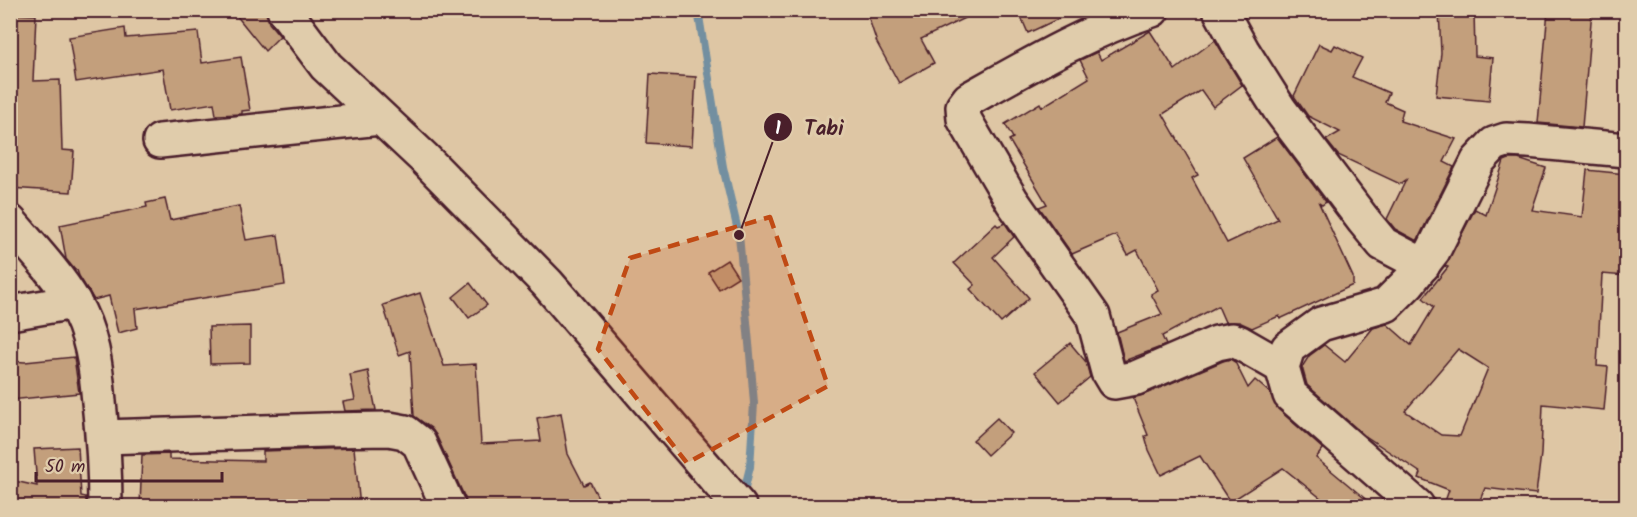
<svg xmlns="http://www.w3.org/2000/svg" width="1637" height="517" viewBox="0 0 1637 517" font-family="Kalam,sans-serif">
  <style>
    .lines { fill: none; stroke-linecap: round; stroke-linejoin: round }
    .stream { stroke: #738fa0; stroke-width: 8 }
    .building { fill: #c39f7b; stroke: #4a1f2b; stroke-width: 1.5; fill-rule: evenodd }
    .minor-casing { stroke: #4a1f2b; stroke-width: 38 }
    .minor { stroke: #e0ccab; stroke-width: 33 }
    .marked { fill: #c04a14; fill-opacity: 0.2; stroke: #c04a14; stroke-width: 4.5; stroke-dasharray: 12 8; stroke-linejoin: round }
    .leader { fill: none; stroke: #4a1f2b; stroke-width: 2 }
    .callout-dot { fill: #4a1f2b; stroke: #e0ccab; stroke-width: 2 }
    .mark-label { font-size: 18px; text-anchor: middle; font-weight: bold; fill: #fff }
    .callout-label { font-size: 21px; text-anchor: middle; font-weight: bold; fill: #4a1f2b; stroke: #e0ccab; stroke-width: 6; stroke-linejoin: round; paint-order: stroke }
  </style>
  <rect width="100%" height="100%" fill="#dec6a4"/>
  <filter id="ink" filterUnits="userSpaceOnUse"><feTurbulence type="fractalNoise" baseFrequency=".0167" numOctaves="2"/><feDisplacementMap in="SourceGraphic" scale="12" xChannelSelector="R" yChannelSelector="G"/><feConvolveMatrix kernelMatrix="1 2 1 2 8 2 1 2 1" color-interpolation-filters="sRGB"/></filter>
  <g filter="url(#ink)">
    <g class="lines">
      <polyline class="stream" points="698,10 723,167 739,235 750,354 754,403 750,467 743,495"/>
    </g>
    <g class="building">
      <polygon points="232,10 266,10 269,23 280,36 265,51"/>
      <polygon points="866,10 981,10 921,39 934,63 899,83 877,43"/>
      <polygon points="1018,10 1077,10 1028,33"/>
      <polygon points="1439,10 1474,10 1475,56 1493,58 1489,101 1436,96 1441,53"/>
      <polygon points="1548,10 1592,10 1582,127 1538,123"/>
      <polygon points="10,14 36,15 33,81 60,80 62,150 74,151 71,192 10,188 12,141 10,140"/>
      <polygon points="125,28 126,38 198,32 202,63 241,57 250,110 242,111 242,114 216,115 214,103 170,110 163,69 76,82 69,37"/>
      <polygon points="1150,31 1175,70 1215,40 1242,85 1213,107 1201,90 1163,114 1198,175 1192,178 1227,243 1278,219 1243,158 1277,137 1326,202 1322,205 1319,203 1353,277 1353,285 1280,319 1279,316 1252,328 1239,322 1225,322 1218,306 1162,336 1166,345 1124,361 1117,332 1162,314 1151,294 1158,290 1137,250 1128,255 1116,235 1072,254 1039,207 1047,204 1009,140 1013,138 1005,124 1040,103 1042,107 1089,78 1080,60 1097,52 1101,60"/>
      <polygon points="1319,44 1332,50 1335,45 1362,58 1352,77 1389,93 1385,102 1403,110 1400,121 1456,139 1444,162 1454,167 1417,241 1395,229 1387,219 1406,180 1400,184 1338,155 1326,140 1340,132 1308,116 1294,96"/>
      <polygon points="650,74 696,77 692,146 646,143"/>
      <path d="M1509 159H1518L1546 168 1532 210 1582 217 1587 170 1626 174V276L1602 274 1597 366 1608 367 1604 410 1543 404 1541 454 1536 494 1485 488 1477 507H1443L1449 490 1419 478 1421 473 1364 435 1307 385 1302 367 1309 356 1324 345 1345 362 1373 328 1387 324 1411 345 1434 307 1423 298 1448 267 1445 266 1475 209 1486 215 1504 161ZM1458 349 1488 368 1460 436 1441 435 1405 411Z"/>
      <polygon points="165,199 170,220 239,206 246,240 278,235 285,285 135,309 137,328 118,333 109,296 94,300 79,276 77,270 75,270 66,259 60,225 147,207 146,203"/>
      <polygon points="1005,223 1014,237 993,257 1029,298 1001,323 970,289 975,285 954,263 996,224 998,226"/>
      <polygon points="727,260 738,277 719,289 708,272"/>
      <polygon points="470,283 487,305 469,318 453,297"/>
      <polygon points="420,293 444,366 476,364 481,444 541,441 537,418 561,413 568,454 584,485 590,482 603,507 467,507 465,498 436,435 431,428 414,416 410,351 399,355 383,305"/>
      <polygon points="250,326 250,363 210,364 209,327"/>
      <polygon points="1070,343 1086,362 1090,377 1060,402 1035,372"/>
      <polygon points="74,357 79,393 10,400 10,361 25,362"/>
      <polygon points="1230,359 1235,362 1248,388 1255,380 1270,393 1278,409 1323,449 1316,458 1375,507 1332,507 1283,468 1230,502 1200,456 1161,475 1149,450 1145,436 1148,435 1133,398 1143,395 1223,361"/>
      <polygon points="368,371 376,410 345,411 343,402 355,400 350,375"/>
      <polygon points="997,418 1011,433 987,455 973,440"/>
      <polygon points="78,447 81,496 86,497 86,507 10,507 10,480 37,486 34,449"/>
      <polygon points="354,448 360,507 140,507 142,455 169,454 169,459 263,461 263,451"/>
    </g>
    <g class="lines">
      <defs>
        <g id="minor">
          <polyline points="284,10 326,66 424,158 547,283 739,506"/>
          <path d="M1152 10C1088 31 1028 66 969 99L963 107 964 119 1012 201 1093 316 1108 372 1114 382 1136 378 1217 343 1232 340 1240 343 1282 367"/>
          <polyline points="1220,10 1242,50 1280,110 1364,221 1383,244 1423,265"/>
          <polyline points="160,141 380,118"/>
          <path d="M10 222C32 248 56 273 73 301 92 332 96 366 99 402 103 438 105 470 105 506"/>
          <polyline points="10,313 74,302"/>
          <polyline points="103,437 325,430 389,429 405,432 419,443 448,506"/>
          <polyline points="1417,506 1290,395 1282,367 1288,348 1321,324 1386,305 1409,282 1433,251 1478,161 1494,144 1506,140 1528,141 1626,150"/>
        </g>
      </defs>
      <use href="#minor" class="minor-casing"/>
      <use href="#minor" class="minor"/>
    </g>
  </g>
  <path class="marked" d="M770 217 828 386 687 463 598 349 630 258Z"/>
  <path class="leader" d="M739 235L778 127"/>
  <g class="callout-dot">
    <circle cx="739" cy="235" r="6"/>
    <circle cx="778" cy="127" r="15"/>
  </g>
  <g class="mark-label">
    <text x="778" y="134">1</text>
  </g>
  <g class="callout-label">
    <text x="824" y="135">Tabi</text>
  </g>
  <rect width="1637" height="517" fill="none" stroke="#e0ccab" stroke-width="36"/>
  <rect x="18" y="18" width="1601" height="481" fill="none" stroke="#4a1f2b" stroke-width="2" filter="url(#ink)"/>
  <path d="M36 472v9h186v-9" fill="none" stroke="#4a1f2b" stroke-width="3"/>
  <text x="45" y="472" font-size="18" fill="#4a1f2b" stroke="#e0ccab" stroke-width="4.5" paint-order="stroke">50 m</text>
</svg>
